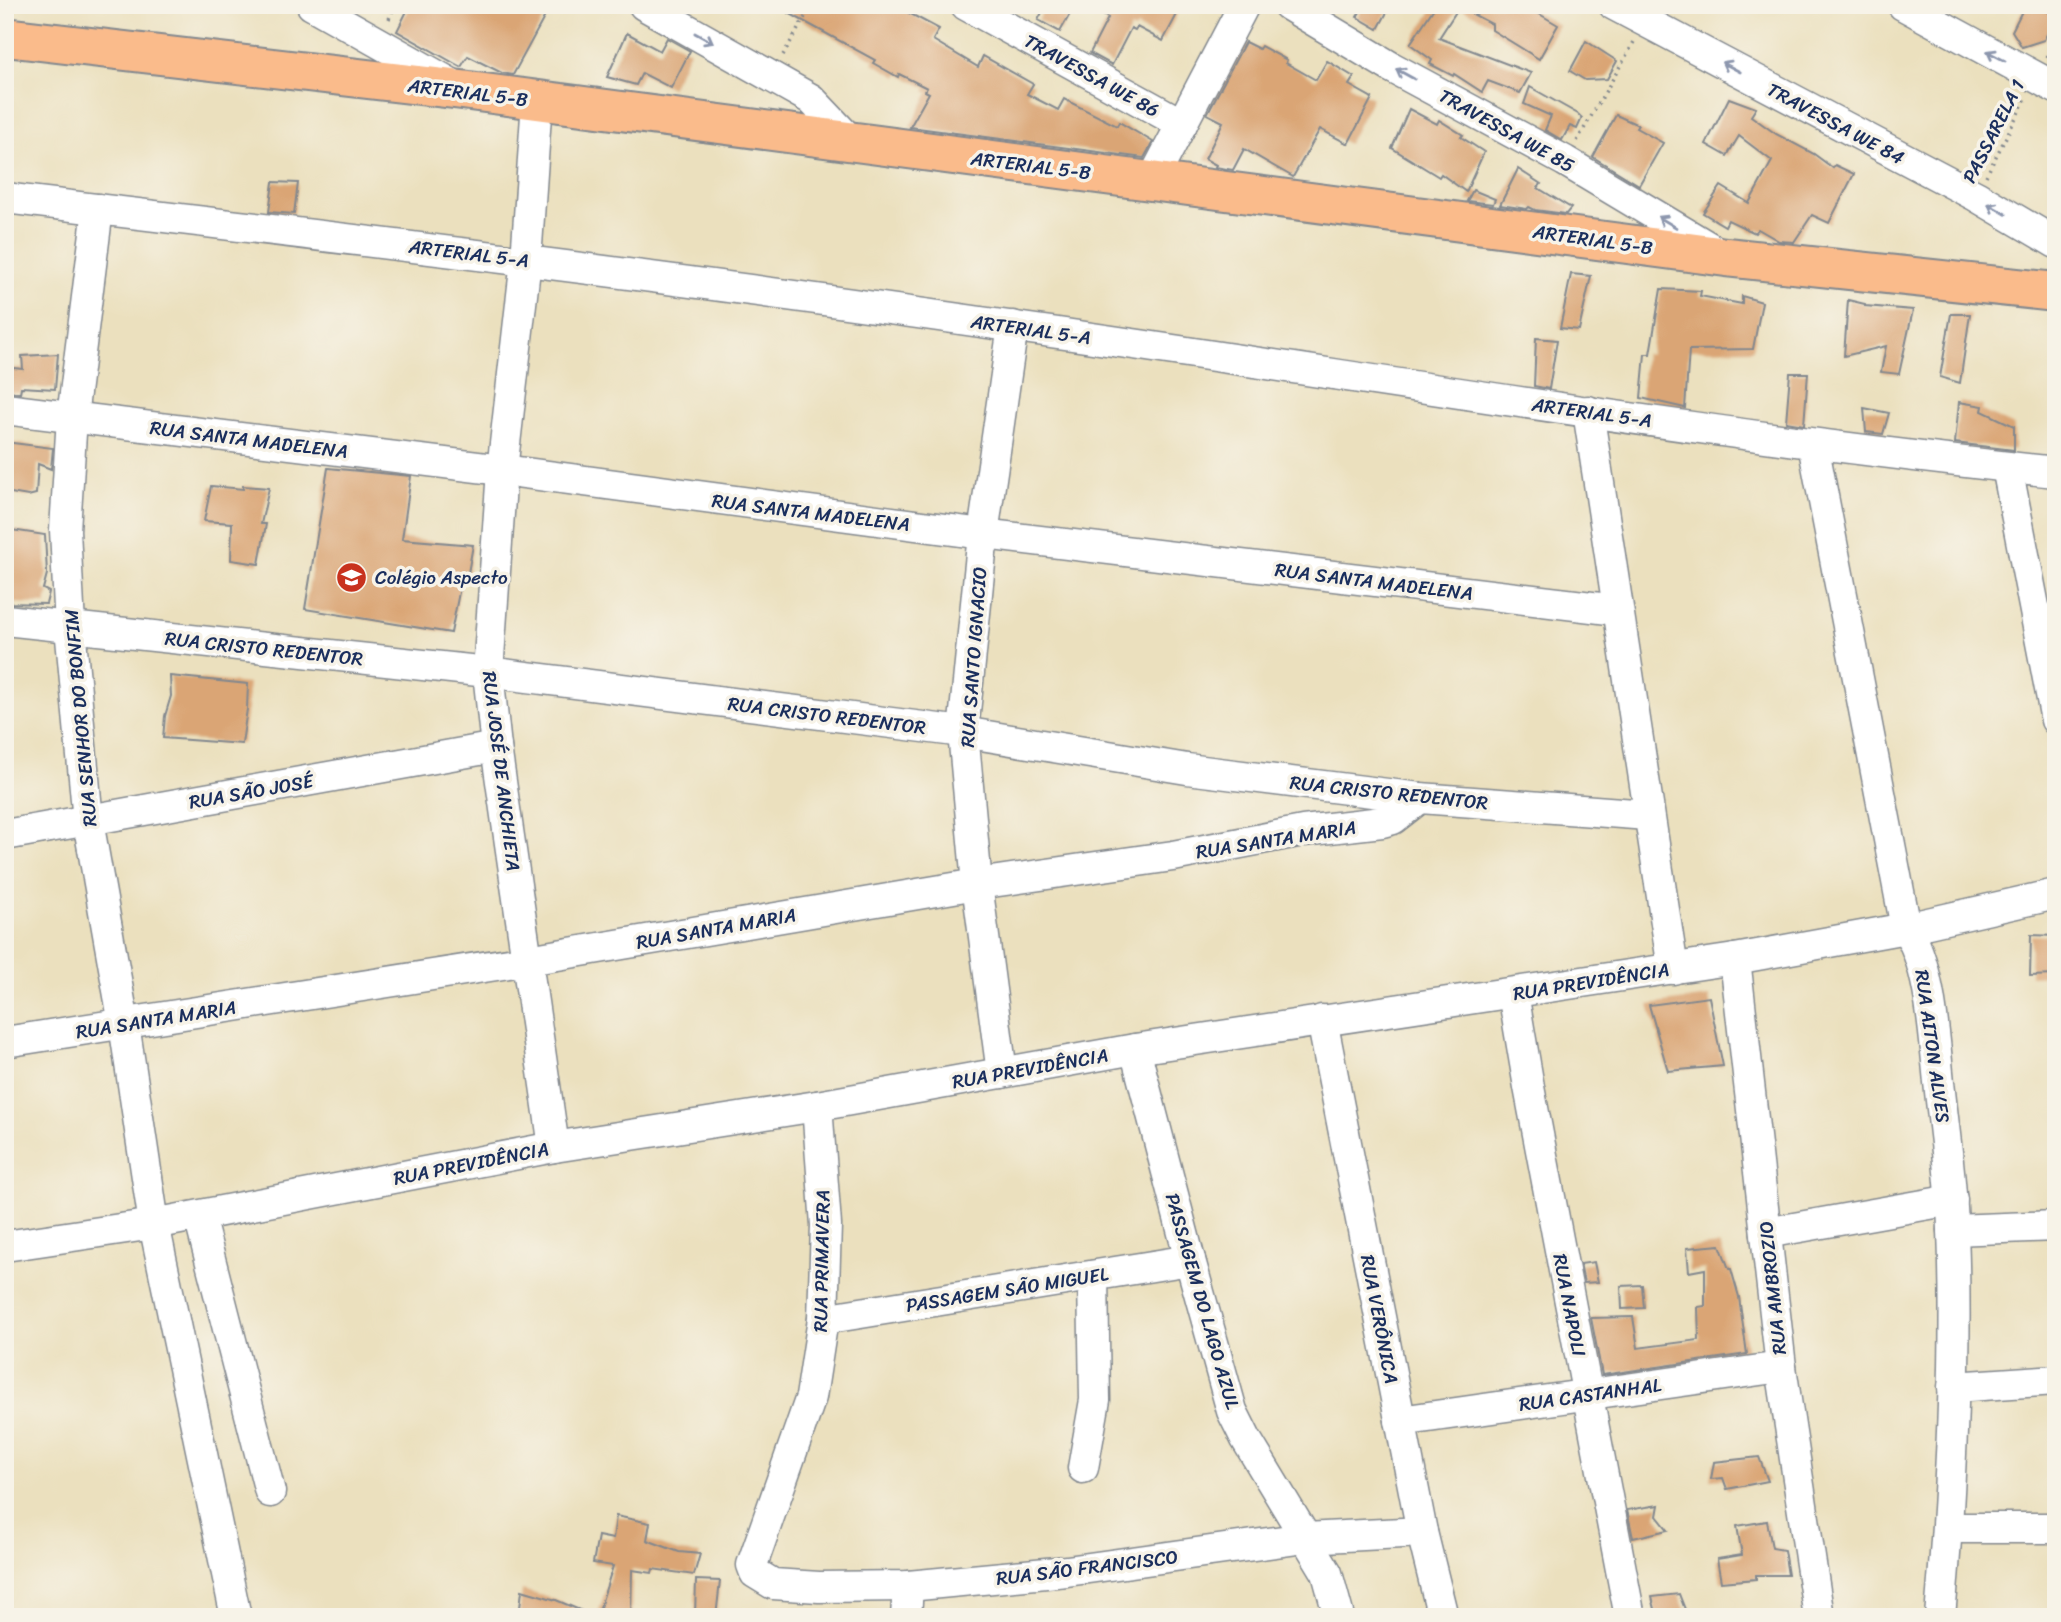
<svg xmlns="http://www.w3.org/2000/svg" width="2061" height="1622" viewBox="0 0 2061 1622" font-family="Sriracha,sans-serif">
  <style>
    .building { fill: #daa574 }
    .lines { fill: none; stroke-linecap: round; stroke-linejoin: round }
    .minor-casing { stroke: #83888e; stroke-width: 33 }
    .major-casing { stroke: #83888e; stroke-width: 42 }
    .path { stroke: #83888e; stroke-width: 3.5; stroke-dasharray: 2 5; stroke-linecap: butt }
    .minor { stroke: #fff; stroke-width: 30 }
    .major { stroke: #fabb8b; stroke-width: 38 }
    .oneway { stroke: #8d97ae }
    .labels { text-anchor: middle; stroke-width: 7; stroke-linejoin: round; paint-order: stroke }
    .street-label { font-size: 19px; fill: #1b2f5e; stroke: #f7f3e8 }
    .poi-label { font-size: 19px; fill: #1b2f5e; stroke: #f7f3e8; text-anchor: start }
  </style>
  <rect width="100%" height="100%" fill="#f7f3e8"/>
  <filter id="ink" filterUnits="userSpaceOnUse"><feTurbulence type="fractalNoise" baseFrequency=".0143" numOctaves="2"/><feDisplacementMap in="SourceGraphic" scale="14" xChannelSelector="R" yChannelSelector="G"/><feConvolveMatrix kernelMatrix="1 2 1 2 8 2 1 2 1" color-interpolation-filters="sRGB"/></filter>
  <filter id="wash" filterUnits="userSpaceOnUse"><feTurbulence type="fractalNoise" baseFrequency=".00686" numOctaves="4" result="noise"/><feDisplacementMap in="SourceGraphic" scale="28" xChannelSelector="R" yChannelSelector="G"/><feGaussianBlur stdDeviation="1.57" result="paint"/><feColorMatrix in="noise" values="0 0 0 0 0 0 0 0 0 0 0 0 0 0 0 0 0 1.4 0 .05"/><feComposite in="paint" operator="in"/></filter>
  <g filter="url(#wash)">
    <rect width="100%" height="100%" fill="#ebe0be"/>
    <g id="blocks">
      <g class="building">
        <polygon points="410,5 551,5 513,75 502,73 468,56 461,67 397,31"/>
        <polygon points="774,5 894,5 939,29 933,40 978,67 983,56 1033,84 1027,94 1058,110 1064,99 1117,126 1119,122 1153,142 1144,158 910,127 929,93 925,91 927,88 899,74 898,77 873,63 875,60"/>
        <polygon points="1046,5 1075,5 1060,32 1038,20"/>
        <polygon points="1085,5 1182,5 1163,41 1137,27 1135,30 1131,28 1112,65 1090,53 1108,18"/>
        <polygon points="1364,5 1391,5 1378,29 1357,17"/>
        <polygon points="1436,5 1524,5 1558,25 1539,59 1492,30 1492,24 1459,7 1439,38 1531,73 1520,93 1488,81 1482,92 1454,74 1453,76 1430,64 1432,60 1410,44"/>
        <polygon points="2025,5 2037,5 2056,17 2044,40 2022,47 2012,31"/>
        <polygon points="627,33 660,51 667,38 690,51 671,88 642,73 636,85 607,77"/>
        <polygon points="1586,41 1617,61 1607,79 1585,80 1570,71"/>
        <polygon points="1245,42 1259,49 1261,46 1287,60 1286,63 1316,80 1327,61 1354,77 1349,85 1372,98 1348,144 1320,129 1293,177 1244,149 1233,170 1215,167 1216,165 1205,159 1223,122 1207,114"/>
        <polygon points="1530,87 1578,114 1582,118 1577,129 1570,126 1562,140 1545,130 1551,116 1524,104"/>
        <polygon points="1729,98 1756,108 1751,116 1776,134 1814,154 1833,168 1835,165 1854,174 1829,223 1812,215 1794,242 1779,241 1758,229 1755,233 1728,220 1725,226 1703,213 1721,186 1749,203 1772,161 1739,136 1727,156 1706,144"/>
        <polygon points="1409,109 1437,124 1439,120 1463,135 1461,137 1484,152 1466,192 1441,174 1439,177 1392,148"/>
        <polygon points="1616,115 1638,125 1636,128 1663,143 1639,185 1593,157"/>
        <polygon points="1518,169 1541,184 1538,188 1571,208 1566,214 1535,210 1529,207 1527,209 1500,205"/>
        <polygon points="273,182 298,183 294,214 269,212"/>
        <polygon points="1473,190 1495,199 1493,204 1467,201"/>
        <polygon points="1571,274 1591,276 1579,330 1560,328"/>
        <polygon points="1661,289 1701,291 1700,296 1742,304 1742,296 1762,302 1753,349 1689,350 1685,408 1641,398 1645,354 1650,354"/>
        <polygon points="1848,300 1865,304 1865,306 1913,310 1899,374 1881,372 1886,346 1844,356"/>
        <polygon points="1951,314 1970,314 1960,383 1940,377"/>
        <polygon points="1536,338 1557,340 1549,389 1534,386"/>
        <polygon points="58,354 55,389 21,387 20,393 5,392 5,367 23,369 22,356"/>
        <polygon points="1790,373 1808,373 1804,425 1786,422"/>
        <polygon points="1959,402 1983,406 1982,411 2014,426 2014,450 1955,443"/>
        <polygon points="1864,408 1889,413 1883,434 1866,432"/>
        <polygon points="5,442 53,448 51,469 38,464 36,494 28,496 5,492"/>
        <polygon points="328,468 411,476 402,539 473,545 468,573 463,572 451,633 305,609"/>
        <polygon points="211,486 243,489 243,486 269,488 261,524 266,524 259,564 231,560 232,523 204,521"/>
        <polygon points="5,529 45,535 47,574 43,589 49,592 46,604 8,603 5,585"/>
        <polygon points="170,676 248,684 247,709 242,744 163,738 165,716 171,696"/>
        <polygon points="2031,935 2056,936 2056,975 2030,976"/>
        <polygon points="1709,997 1723,1066 1668,1071 1649,1005"/>
        <polygon points="1720,1245 1729,1269 1731,1269 1739,1297 1747,1354 1602,1375 1591,1318 1633,1317 1638,1348 1699,1340 1698,1307 1705,1306 1705,1269 1689,1272 1687,1248"/>
        <polygon points="1594,1262 1598,1282 1584,1283 1580,1264"/>
        <polygon points="1642,1285 1644,1308 1622,1309 1621,1286"/>
        <polygon points="1759,1457 1768,1481 1727,1489 1723,1478 1711,1479 1714,1462"/>
        <polygon points="1659,1505 1657,1516 1668,1530 1633,1538 1627,1510"/>
        <polygon points="616,1516 650,1523 647,1540 679,1552 700,1554 694,1575 653,1569 652,1573 632,1570 631,1617 597,1617 613,1566 593,1563 598,1536 613,1539"/>
        <polygon points="1767,1521 1772,1548 1784,1550 1788,1575 1756,1575 1756,1579 1721,1582 1717,1559 1742,1555 1737,1526"/>
        <polygon points="696,1580 720,1581 716,1617 695,1617"/>
        <polygon points="522,1590 556,1600 596,1617 519,1617"/>
        <polygon points="1679,1594 1688,1617 1657,1617 1652,1597"/>
      </g>
    </g>
  </g>
  <g filter="url(#ink)">
    <use href="#blocks" fill-opacity="0" stroke="#83888e" stroke-width="2"/>
    <g class="lines">
      <defs>
        <g id="minor">
          <polyline points="312,5 452,84"/>
          <polyline points="644,5 811,99 851,141"/>
          <polyline points="966,5 1182,124"/>
          <polyline points="1288,5 1391,67 1565,161 1717,252"/>
          <polyline points="1614,5 1976,196 2056,243"/>
          <polyline points="1903,5 2056,88"/>
          <polyline points="537,101 526,260 502,470 488,672 496,747 554,1147"/>
          <polyline points="1152,181 1244,5"/>
          <path d="M5 198C342 238 680 278 1016 327 1362 376 1708 436 2056 472"/>
          <polyline points="98,209 72,417 65,530 70,627 88,821 124,1024 154,1224 236,1617"/>
          <polyline points="5,409 502,470 983,534 1617,610"/>
          <polyline points="1588,411 1673,969"/>
          <path d="M1813 444 1906 928C1931 966 1934 1035 1939 1082 1944 1131 1952 1180 1953 1230 1958 1358 1951 1489 1940 1617"/>
          <polyline points="2007,467 2056,720"/>
          <polyline points="5,620 488,672 963,732 1187,769 1420,798 1648,815"/>
          <polyline points="5,835 496,747"/>
          <polyline points="1735,959 1781,1367 1819,1617"/>
          <polyline points="1513,993 1529,1087 1630,1617"/>
          <polyline points="1322,1020 1422,1532 1443,1617"/>
          <polyline points="5,1042 528,960 977,884 1173,856 1303,831 1382,822 1393,819 1420,798"/>
          <polyline points="1135,1049 1190,1260 1232,1411 1246,1439 1327,1573 1339,1617"/>
          <polyline points="1002,1073 977,884 963,732 983,534 1013,326"/>
          <polyline points="817,1106 826,1225 823,1319 811,1397 752,1565 755,1573 773,1584 819,1587 908,1586 1067,1571 1305,1538 1422,1532"/>
          <polyline points="199,1216 270,1492"/>
          <polyline points="1953,1230 2056,1226"/>
          <polyline points="1766,1233 1952,1200"/>
          <polyline points="5,1246 154,1224 554,1147 817,1106 1135,1049 1735,959 1906,928 2056,894"/>
          <polyline points="823,1319 1190,1260"/>
          <polyline points="1953,1387 2056,1380"/>
          <polyline points="1400,1421 1781,1367"/>
          <polyline points="1083,1468 1095,1400 1093,1276"/>
          <polyline points="1948,1528 2056,1528"/>
          <polyline points="906,1617 908,1586"/>
        </g>
        <polyline id="major" points="5,37 462,90 1726,257 2056,292"/>
      </defs>
      <use href="#minor" class="minor-casing"/>
      <use href="#major" class="major-casing"/>
      <g class="path">
        <polyline points="389,19 395,5"/>
        <polyline points="783,55 812,5"/>
        <polyline points="2047,57 2056,41"/>
        <polyline points="1577,141 1634,42"/>
        <polyline points="1986,176 2026,98"/>
      </g>
      <use href="#minor" class="minor"/>
      <use href="#major" class="major"/>
    </g>
    <defs><path id="oneway-shaft" d="M-6 0H5M1.5-3L5.5 0L1.5 3" fill="none" stroke-width="1.6" stroke-linecap="round" stroke-linejoin="round" transform="scale(1.75)"/></defs>
    <g class="oneway">
      <use href="#oneway-shaft" transform="translate(704 38) rotate(29)"/>
      <use href="#oneway-shaft" transform="translate(1996 56) rotate(-152)"/>
      <use href="#oneway-shaft" transform="translate(1731 67) rotate(-152)"/>
      <use href="#oneway-shaft" transform="translate(1405 74) rotate(-151)"/>
      <use href="#oneway-shaft" transform="translate(1997 209) rotate(-150)"/>
      <use href="#oneway-shaft" transform="translate(1667 222) rotate(-149)"/>
    </g>
  </g>
  <defs>
    <symbol id="school-disc" viewBox="-11 -11 22 22"><circle r="9.5" fill="#c8321e" stroke="#f7f3e8"/><path d="M0-5L7-2L0 1L-7-2ZM-4 1L0 2.5L4 1V4Q0 6-4 4Z" fill="#fff"/></symbol>
  </defs>
  <g fill-rule="evenodd">
    <use href="#school-disc" x="334" y="560" width="35" height="35"/>
  </g>
  <g class="labels">
    <g class="street-label">
      <text transform="translate(1092 75) rotate(29)" y="7">TRAVESSA WE 86</text>
      <text transform="translate(468 92) rotate(7)" y="7">ARTERIAL 5-B</text>
      <text transform="translate(1836 123) rotate(28)" y="7">TRAVESSA WE 84</text>
      <text transform="translate(1507 130) rotate(29)" y="7">TRAVESSA WE 85</text>
      <text transform="translate(1993 131) rotate(-63)" y="7">PASSARELA 1</text>
      <text transform="translate(1031 165) rotate(7)" y="7">ARTERIAL 5-B</text>
      <text transform="translate(1593 239) rotate(8)" y="7">ARTERIAL 5-B</text>
      <text transform="translate(469 253) rotate(7)" y="7">ARTERIAL 5-A</text>
      <text transform="translate(1031 329) rotate(8)" y="7">ARTERIAL 5-A</text>
      <text transform="translate(1592 412) rotate(8)" y="7">ARTERIAL 5-A</text>
      <text transform="translate(249 439) rotate(7)" y="7">RUA SANTA MADELENA</text>
      <text transform="translate(811 512) rotate(7)" y="7">RUA SANTA MADELENA</text>
      <text transform="translate(1374 581) rotate(7)" y="7">RUA SANTA MADELENA</text>
      <text transform="translate(264 648) rotate(6)" y="7">RUA CRISTO REDENTOR</text>
      <text transform="translate(973 657) rotate(-86)" y="7">RUA SANTO IGNACIO</text>
      <text transform="translate(827 715) rotate(7)" y="7">RUA CRISTO REDENTOR</text>
      <text transform="translate(80 718) rotate(-95)" y="7">RUA SENHOR DO BONFIM</text>
      <text transform="translate(502 771) rotate(83)" y="7">RUA JOSÉ DE ANCHIETA</text>
      <text transform="translate(251 791) rotate(-10)" y="7">RUA SÃO JOSÉ</text>
      <text transform="translate(1389 792) rotate(6)" y="7">RUA CRISTO REDENTOR</text>
      <text transform="translate(1276 839) rotate(-9)" y="7">RUA SANTA MARIA</text>
      <text transform="translate(716 928) rotate(-10)" y="7">RUA SANTA MARIA</text>
      <text transform="translate(1591 981) rotate(-9)" y="7">RUA PREVIDÊNCIA</text>
      <text transform="translate(156 1019) rotate(-9)" y="7">RUA SANTA MARIA</text>
      <text transform="translate(1933 1046) rotate(82)" y="7">RUA AITON ALVES</text>
      <text transform="translate(1030 1068) rotate(-10)" y="7">RUA PREVIDÊNCIA</text>
      <text transform="translate(471 1163) rotate(-11)" y="7">RUA PREVIDÊNCIA</text>
      <text transform="translate(821 1261) rotate(-89)" y="7">RUA PRIMAVERA</text>
      <text transform="translate(1772 1288) rotate(-96)" y="7">RUA AMBROZIO</text>
      <text transform="translate(1007 1289) rotate(-9)" y="7">PASSAGEM SÃO MIGUEL</text>
      <text transform="translate(1203 1301) rotate(74)" y="7">PASSAGEM DO LAGO AZUL</text>
      <text transform="translate(1570 1305) rotate(79)" y="7">RUA NAPOLI</text>
      <text transform="translate(1380 1319) rotate(79)" y="7">RUA VERÔNICA</text>
      <text transform="translate(1590 1394) rotate(-8)" y="7">RUA CASTANHAL</text>
      <text transform="translate(1087 1567) rotate(-7)" y="7">RUA SÃO FRANCISCO</text>
    </g>
    <g class="poi-label">
      <text x="375" y="584">Colégio Aspecto</text>
    </g>
  </g>
  <rect width="2061" height="1622" fill="none" stroke="#f7f3e8" stroke-width="28"/>
</svg>
